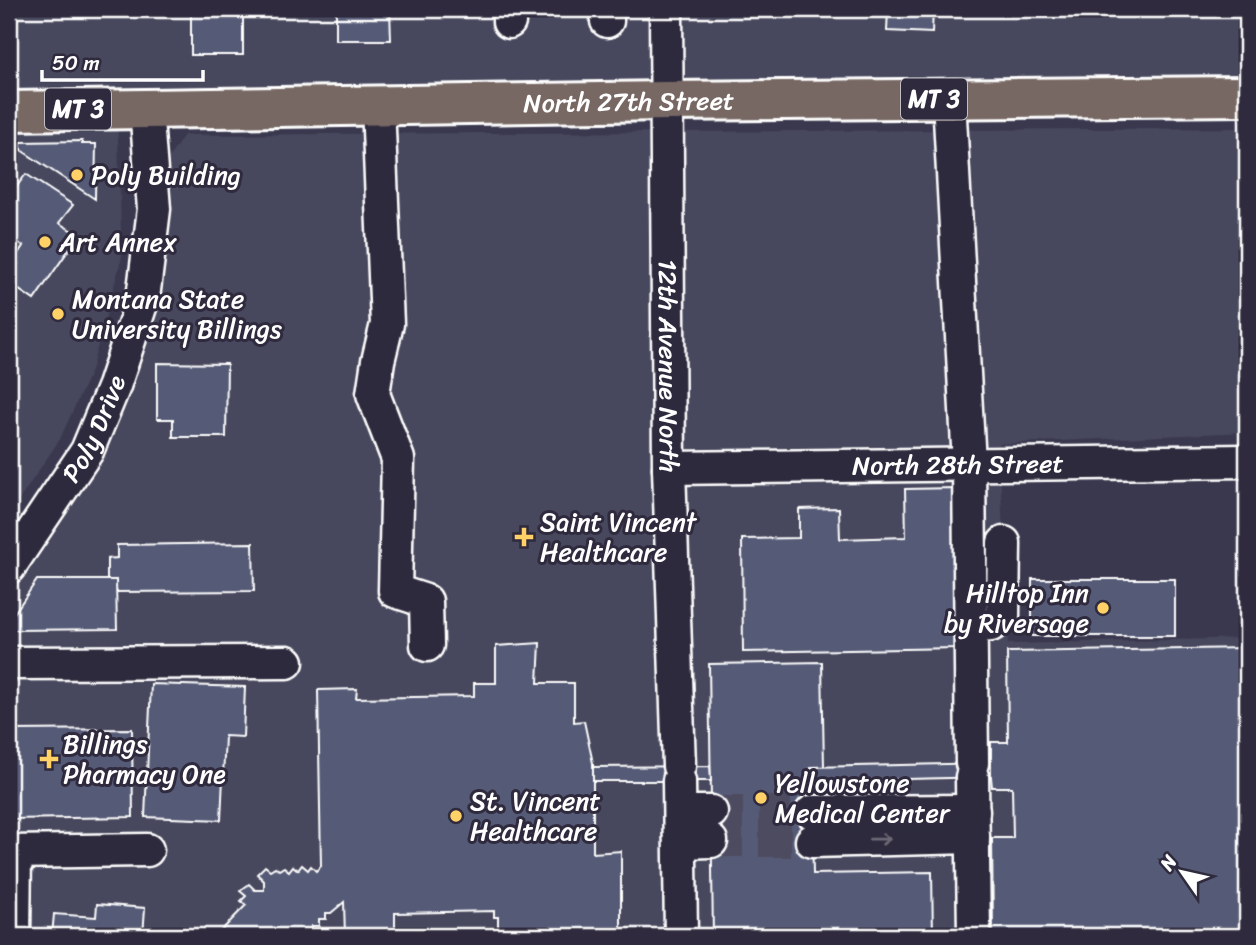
<svg xmlns="http://www.w3.org/2000/svg" width="1256" height="945" viewBox="0 0 1256 945" font-family="Sriracha,sans-serif">
  <style>
    .built { fill: #46465d }
    .building { fill: #545a76; stroke: #fff; stroke-width: 2 }
    .lines { fill: none; stroke-linecap: round; stroke-linejoin: round }
    .minor-tunnel { stroke: #4e4c60; stroke-width: 32; stroke-dasharray: 32 16; stroke-linecap: butt }
    .minor-casing { stroke: #fff; stroke-width: 37 }
    .major-casing { stroke: #fff; stroke-width: 44 }
    .minor { stroke: #2f2a3d; stroke-width: 32 }
    .major { stroke: #776864; stroke-width: 38 }
    .oneway { stroke: #6d6a77 }
    .poi-dot { fill: #ffd166; stroke: #2f2a3d; stroke-width: 2.5 }
    .labels { text-anchor: middle; stroke-width: 6; stroke-linejoin: round; paint-order: stroke }
    .shield { fill: #2f2a3d; stroke: #c1bfc5; stroke-width: 2 }
    .shield-label { font-size: 24px; font-weight: bold; fill: #fff }
    .street-label { font-size: 26px; fill: #fff; stroke: #2f2a3d }
    .poi-label { font-size: 26px; fill: #fff; stroke: #2f2a3d; text-anchor: start }
  </style>
  <rect width="100%" height="100%" fill="#3a384e"/>
  <filter id="ink" filterUnits="userSpaceOnUse"><feTurbulence type="fractalNoise" baseFrequency=".0143" numOctaves="2"/><feDisplacementMap in="SourceGraphic" scale="14" xChannelSelector="R" yChannelSelector="G"/><feConvolveMatrix kernelMatrix="1 2 1 2 8 2 1 2 1" color-interpolation-filters="sRGB"/></filter>
  <g filter="url(#ink)">
    <g class="built">
      <polygon points="9,9 1247,9 1247,95 117,109 122,257 91,371 60,439 9,515"/>
      <polygon points="1247,128 1247,432 999,444 1008,644 1247,638 1247,936 14,936 9,852 9,592 81,482 128,395 162,278 165,163 184,135"/>
    </g>
    <g class="building">
      <rect x="191" y="9" width="52" height="46"/>
      <polygon points="336,9 390,9 391,40 336,40"/>
      <polygon points="888,9 933,9 932,33 887,31"/>
      <polygon points="82,141 82,144 96,144 95,199 21,150 21,142"/>
      <polygon points="26,174 73,205 59,223 79,235 34,300 9,283 9,278 18,264 13,261 23,246 9,237 9,187 14,190"/>
      <polygon points="157,363 227,364 226,437 173,437 173,419 157,419"/>
      <polygon points="956,488 958,648 743,652 742,539 799,538 799,509 839,508 840,539 906,537 905,489"/>
      <polygon points="253,543 254,591 116,592 116,580 107,580 107,559 117,558 117,545"/>
      <rect x="1032" y="579" width="143" height="57"/>
      <polygon points="37,580 116,580 117,629 13,630 13,615"/>
      <polygon points="540,643 538,683 574,683 574,722 584,721 593,763 593,853 621,851 621,936 473,936 472,933 498,933 498,917 494,917 494,911 395,913 395,936 345,936 344,902 331,913 326,913 326,919 319,919 319,926 312,926 312,931 305,932 306,936 216,936 246,905 241,901 246,896 240,891 249,884 255,890 264,890 264,881 257,874 265,866 270,870 275,867 279,870 284,867 289,871 293,866 298,870 302,865 308,870 311,866 316,871 321,866 318,690 357,689 356,698 474,696 474,683 496,683 496,646"/>
      <polygon points="1247,648 1247,936 993,936 992,838 1013,838 1012,787 992,787 991,777 991,742 1008,742 1007,652"/>
      <polygon points="822,662 824,767 811,767 813,874 932,872 933,936 713,936 709,664"/>
      <polygon points="151,684 245,687 243,737 225,736 221,820 145,817"/>
      <polygon points="132,729 133,817 9,819 9,730"/>
      <polygon points="991,763 991,777 865,780 865,794 837,795 837,784 811,784 811,767"/>
      <polygon points="710,766 711,781 593,781 593,767"/>
      <polygon points="97,904 145,908 143,936 52,936 54,914 96,917"/>
    </g>
    <g class="lines">
      <g class="minor-tunnel">
        <polyline points="711,812 812,812"/>
        <polyline points="711,841 812,841"/>
      </g>
      <defs>
        <g id="minor">
          <polyline points="509,9 509,22"/>
          <polyline points="607,9 607,21"/>
          <path id="s1" d="M666 9 669 468 679 766"/>
          <polyline points="949,99 969,464 972,763"/>
          <polyline points="378,105 387,324 378,361 373,394 398,459 395,591 426,601 427,645"/>
          <path id="s2" d="M669 468 1247 461"/>
          <path id="s3" d="M9 567 87 451 114 386 143 298 154 209 146 108"/>
          <polyline points="971,627 991,625 1003,616 1004,543"/>
          <polyline points="9,663 287,662"/>
          <polyline points="972,777 974,936"/>
          <polyline points="679,781 681,936"/>
          <polyline points="680,812 711,812"/>
          <polyline points="812,812 973,811"/>
          <polyline points="812,841 973,837"/>
          <polyline points="681,842 711,841"/>
          <polyline points="9,852 147,850"/>
          <polyline points="14,936 15,852"/>
        </g>
        <g id="major">
          <path id="s4" d="M9 111 668 101 1247 96"/>
        </g>
      </defs>
      <use href="#minor" class="minor-casing"/>
      <use href="#major" class="major-casing"/>
      <use href="#minor" class="minor"/>
      <use href="#major" class="major"/>
    </g>
    <defs><path id="oneway-shaft" d="M-6 0H5M1.5-3L5.5 0L1.5 3" fill="none" stroke-width="1.6" stroke-linecap="round" stroke-linejoin="round" transform="scale(1.75)"/></defs>
    <use class="oneway" href="#oneway-shaft" transform="translate(880 839) rotate(-1)"/>
  </g>
  <g class="poi-dot">
    <circle cx="77" cy="175" r="7"/>
    <circle cx="45" cy="242" r="7"/>
    <circle cx="58" cy="314" r="7"/>
    <path d="M520.5 526.5h7v7h7v7h-7v7h-7v-7h-7v-7h7z"/>
    <circle cx="1103" cy="608" r="7"/>
    <path d="M45.5 748.5h7v7h7v7h-7v7h-7v-7h-7v-7h7z"/>
    <circle cx="761" cy="798" r="7"/>
    <circle cx="456" cy="816" r="7"/>
  </g>
  <g class="labels">
    <g class="shield">
      <rect x="901" y="78.5" width="66" height="41" rx="5"/>
      <rect x="45" y="88.5" width="66" height="41" rx="5"/>
    </g>
    <g class="shield-label">
      <text x="934" y="107">MT 3</text>
      <text x="78" y="117">MT 3</text>
    </g>
    <g class="street-label">
      <text dy="9" stroke="none"><textPath href="#s4" startOffset="620">North 27th Street</textPath></text>
      <text dy="9" stroke="none"><textPath href="#s1" startOffset="357">12th Avenue North</textPath></text>
      <text dy="9" stroke="none"><textPath href="#s3" startOffset="163">Poly Drive</textPath></text>
      <text dy="9" stroke="none"><textPath href="#s2" startOffset="289">North 28th Street</textPath></text>
    </g>
    <g class="poi-label">
      <text x="91" y="184">Poly Building</text>
      <text x="59" y="251">Art Annex</text>
      <text x="72" y="308">Montana State<tspan x="72" dy="30">University Billings</tspan></text>
      <text x="540" y="531">Saint Vincent<tspan x="540" dy="30">Healthcare</tspan></text>
      <text x="1089" y="602" text-anchor="end">Hilltop Inn<tspan x="1089" dy="30">by Riversage</tspan></text>
      <text x="63" y="753">Billings<tspan x="63" dy="30">Pharmacy One</tspan></text>
      <text x="775" y="792">Yellowstone<tspan x="775" dy="30">Medical Center</tspan></text>
      <text x="470" y="810">St. Vincent<tspan x="470" dy="30">Healthcare</tspan></text>
    </g>
  </g>
  <rect width="1256" height="945" fill="none" stroke="#2f2a3d" stroke-width="35"/>
  <rect x="18" y="18" width="1221" height="910" fill="none" stroke="#fff" stroke-width="2.5" filter="url(#ink)"/>
  <g transform="translate(1182 872) rotate(304)" stroke="#2f2a3d" stroke-width="5" paint-order="stroke">
  <path d="M0-5L12 26L0 18L-12 26Z" fill="#ffffff"/>
  <text y="-10" font-size="19" font-weight="bold" text-anchor="middle" fill="#ffffff">N</text>
  </g>
  <path d="M42 70v10h161v-10" fill="none" stroke="#ffffff" stroke-width="3.5"/>
  <text x="52" y="70" font-size="21" fill="#ffffff" stroke="#2f2a3d" stroke-width="5" paint-order="stroke">50 m</text>
</svg>
